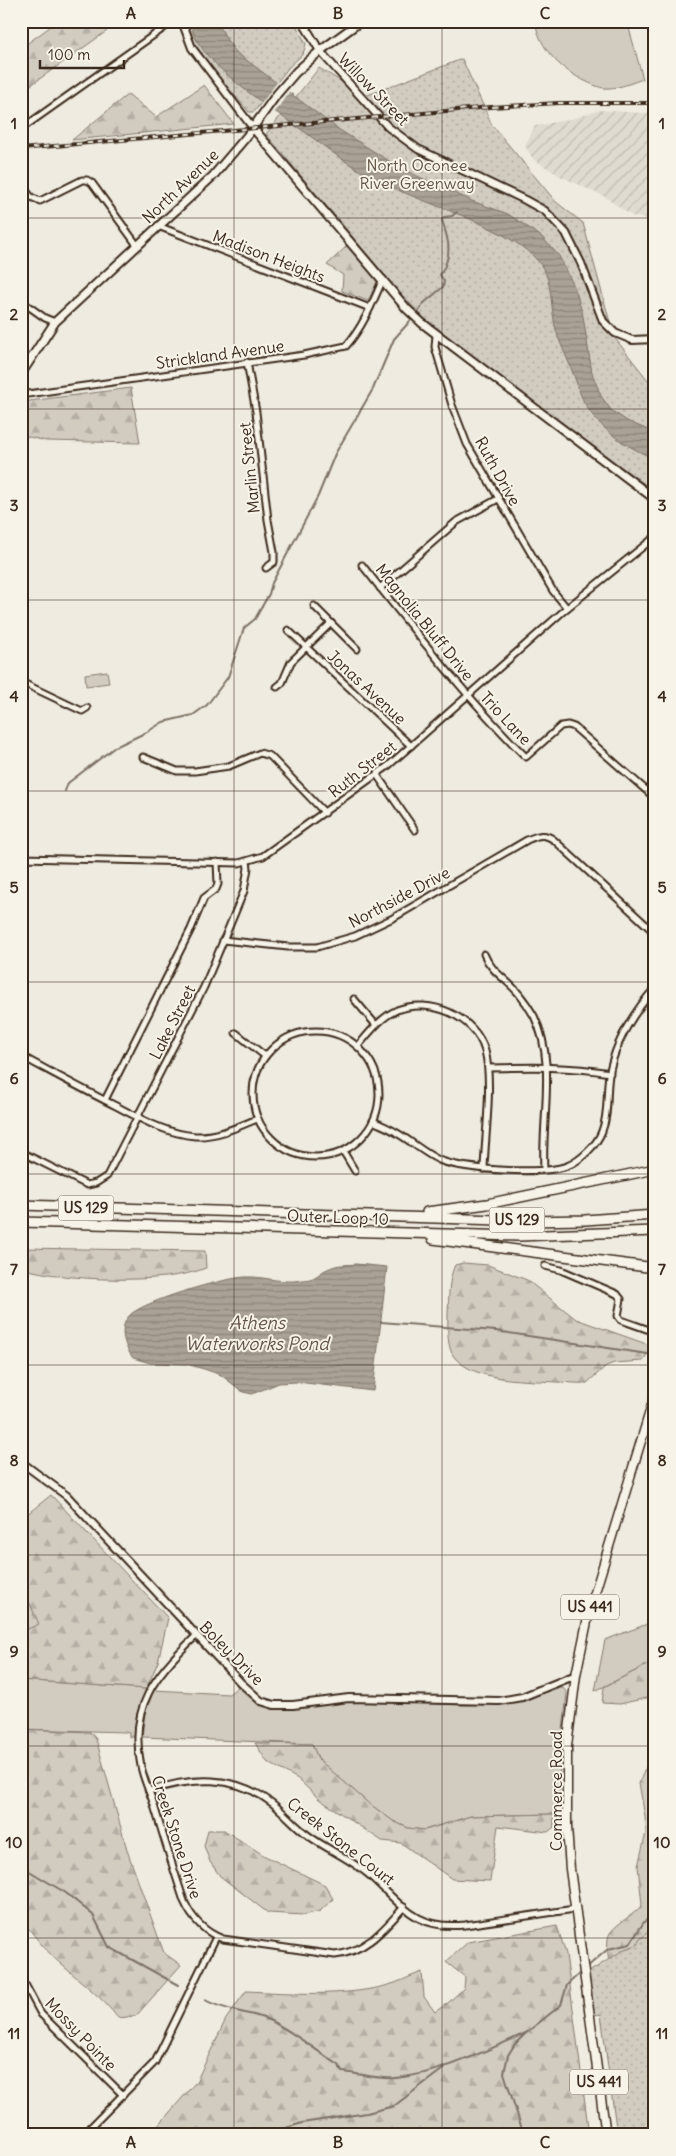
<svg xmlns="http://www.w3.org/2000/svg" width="676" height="2156" viewBox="0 0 676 2156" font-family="Delius,sans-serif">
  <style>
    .industrial { fill: url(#industrial-furrows) }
    .grass { fill: #d1cbc0; stroke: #867a6f }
    .forest { fill: url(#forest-firs); stroke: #867a6f }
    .cemetery { fill: url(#cemetery-stones); stroke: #867a6f }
    .park { fill: url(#park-dots); stroke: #867a6f }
    .water { fill: url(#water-rules); stroke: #7e7266 }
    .pier { fill: #efebe0 }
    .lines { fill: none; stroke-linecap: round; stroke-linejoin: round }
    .stream { stroke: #7e7266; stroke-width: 2 }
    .minor-casing { stroke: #3b2a1e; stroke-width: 9 }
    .tertiary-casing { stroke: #3b2a1e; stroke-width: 10 }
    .secondary-casing { stroke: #3b2a1e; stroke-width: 11 }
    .trunk-casing { stroke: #3b2a1e; stroke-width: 11 }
    .motorway-casing { stroke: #3b2a1e; stroke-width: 12 }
    .minor { stroke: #f7f3e8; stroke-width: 5 }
    .tertiary { stroke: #f7f3e8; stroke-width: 6 }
    .secondary { stroke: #f7f3e8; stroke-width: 7 }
    .trunk { stroke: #f7f3e8; stroke-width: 8 }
    .motorway { stroke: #f7f3e8; stroke-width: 9 }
    .rail-casing { stroke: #3b2a1e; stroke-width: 4 }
    .rail { stroke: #f7f3e8; stroke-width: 2; stroke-dasharray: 5.5; stroke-linecap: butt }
    .grid { fill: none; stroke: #3b2a1e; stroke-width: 1; stroke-opacity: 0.55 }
    .labels { text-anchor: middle; stroke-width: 4; stroke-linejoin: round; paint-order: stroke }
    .shield { fill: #f7f3e8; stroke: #73665b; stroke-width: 1 }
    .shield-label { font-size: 15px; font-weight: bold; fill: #3b2a1e }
    .street-label { font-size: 16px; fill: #3b2a1e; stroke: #f7f3e8 }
    .park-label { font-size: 16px; fill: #605246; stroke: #f7f3e8 }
    .water-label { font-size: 18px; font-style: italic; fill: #625448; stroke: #f7f3e8 }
    .neatline { fill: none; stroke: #3b2a1e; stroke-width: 2 }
    .grid-label { font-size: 16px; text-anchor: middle; font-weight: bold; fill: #3b2a1e }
  </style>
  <defs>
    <pattern id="industrial-furrows" width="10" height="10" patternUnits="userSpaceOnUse" patternTransform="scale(1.25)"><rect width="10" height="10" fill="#e0dbd0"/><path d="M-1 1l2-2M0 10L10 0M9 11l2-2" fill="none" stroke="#c1bcb2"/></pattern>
    <pattern id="forest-firs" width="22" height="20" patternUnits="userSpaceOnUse" patternTransform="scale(1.25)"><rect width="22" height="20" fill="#d1cbc0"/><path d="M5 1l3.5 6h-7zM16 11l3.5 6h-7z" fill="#b4aea5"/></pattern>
    <pattern id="cemetery-stones" width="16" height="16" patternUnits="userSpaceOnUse" patternTransform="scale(1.25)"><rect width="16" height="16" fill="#d1cbc0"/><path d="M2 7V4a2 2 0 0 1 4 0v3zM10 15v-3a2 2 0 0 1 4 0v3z" fill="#b4aea5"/></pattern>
    <pattern id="park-dots" width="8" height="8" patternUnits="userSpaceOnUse" patternTransform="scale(1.25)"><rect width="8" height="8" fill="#d1cbc0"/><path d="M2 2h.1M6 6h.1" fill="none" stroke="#b4aea5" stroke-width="1.8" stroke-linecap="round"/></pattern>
    <pattern id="water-rules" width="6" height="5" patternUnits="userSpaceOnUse" patternTransform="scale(1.25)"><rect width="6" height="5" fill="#aaa296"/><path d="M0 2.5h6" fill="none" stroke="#8c847a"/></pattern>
  </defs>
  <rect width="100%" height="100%" fill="#efebe0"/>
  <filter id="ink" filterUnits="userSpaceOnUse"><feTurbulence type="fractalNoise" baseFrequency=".02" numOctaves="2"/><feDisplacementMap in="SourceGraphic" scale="10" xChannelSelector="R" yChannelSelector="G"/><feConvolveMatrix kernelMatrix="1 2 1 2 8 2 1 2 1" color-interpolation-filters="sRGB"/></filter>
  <g filter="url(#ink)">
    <polygon class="industrial" points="599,110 655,114 655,221 632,216 605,197 560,176 533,159 525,146 535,126 571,119"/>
    <g class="grass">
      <path d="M548 21H627L643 79C633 82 621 88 609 88 601 89 594 85 587 82 562 70 543 53 536 26Z"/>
      <polygon points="107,671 109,683 86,686 85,674"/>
      <polygon points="655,1621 655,1661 595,1691 605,1640"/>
      <polygon points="21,1680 146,1689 139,1709 134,1737 129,1737 129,1733 125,1732 21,1729"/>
      <path d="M239 1686C253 1698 264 1708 284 1709L345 1701H367L463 1705 500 1704 529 1698 555 1688H563L567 1693 560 1758 558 1827H554V1814L471 1816 424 1830 408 1828 393 1821 367 1802 318 1759 312 1744 142 1737 145 1713 154 1690 229 1694Z"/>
    </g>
    <g class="forest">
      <polygon points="58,21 103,21 107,31 21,92 21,48"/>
      <polygon points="204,85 234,124 72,140 128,94 156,117"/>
      <polygon points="349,244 368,265 377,282 368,301 342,291 343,275 327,265"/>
      <polygon points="131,388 140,443 46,441 21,435 21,402"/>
      <path d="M21 1248 205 1251 206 1268C163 1285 65 1281 21 1268Z"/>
      <path d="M463 1263 488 1265 527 1280 576 1319 652 1346 643 1361 614 1363 606 1366 587 1383C577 1384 567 1382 557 1382 527 1380 477 1382 455 1358 446 1348 448 1327 448 1314 449 1298 448 1280 455 1265Z"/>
      <polygon points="51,1495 168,1618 158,1662 146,1689 21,1680 21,1519"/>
      <polygon points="655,1661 655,1696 620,1704 602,1703 604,1687"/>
      <path d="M21 1729 90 1732 96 1739 128 1853 164 1953 181 1965 136 2016 118 2018C102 1997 81 1982 62 1965 46 1951 33 1935 21 1918Z"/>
      <polygon points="255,1743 312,1744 318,1759 367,1802 393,1821 408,1828 425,1830 471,1816 554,1814 554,1827 548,1832 498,1826 490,1881 452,1879 401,1843 382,1841 319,1799 298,1779 267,1762"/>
      <path d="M655 1762V2135C646 2104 596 1954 610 1933 618 1922 633 1916 642 1905L638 1866 646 1833 645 1817 639 1783 646 1767Z"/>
      <polygon points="208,1830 224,1830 265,1856 325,1885 333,1899 320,1911 304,1915 268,1913 220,1876 210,1862 204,1846"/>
      <path d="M557 1926 566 1954 589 2135H150L196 2082 226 2019 246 1991C292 1993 340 1997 385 1986 398 1983 410 1976 422 1972L424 1997 435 2012 449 2002 464 1988 465 1977 446 1962 468 1942Z"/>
    </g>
    <polygon class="cemetery" points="25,1593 39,1624 21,1632 21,1594"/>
    <g class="park">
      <path d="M187 21H294L306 44 303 54 289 67 254 112H249C233 93 186 44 187 21Z"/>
      <polygon points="462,59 492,125 556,202 583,223 614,337 655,389 655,492 433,327 399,292 266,134 319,68 365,96"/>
      <polygon points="655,1926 655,2135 617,2135 601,2014 594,2015 589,1972 625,1949 637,1945 639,1940"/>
    </g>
    <g class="water">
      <path d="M191 21H217L227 40 237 53 338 129 402 169 472 201 508 214 542 237 559 256 575 288 583 316 592 373 601 396 611 410 627 421 655 433V459C625 446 598 429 583 400 578 390 576 379 571 368 566 355 558 340 555 326 547 284 556 269 515 242 476 217 429 205 387 185 356 171 329 150 302 130 270 108 215 73 196 39 193 34 192 28 191 21Z"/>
      <path d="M356 1264 387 1267 373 1391 297 1382 279 1383 252 1394 243 1392 221 1375 204 1369 186 1364 150 1363 133 1358C124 1346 118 1328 129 1316 142 1301 224 1278 245 1277 262 1276 277 1282 294 1281 300 1280 308 1280 313 1278 319 1275 323 1270 330 1268 338 1264 347 1265 356 1264Z"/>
    </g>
    <polygon class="pier" points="278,81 290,91 274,113 261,104"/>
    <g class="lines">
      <g class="stream">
        <path d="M419 311 423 304 443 287 444 281 440 275C453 255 449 241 442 220L444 217 452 216 457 212"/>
        <polyline points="65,791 68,783 115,747 147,732 163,722 193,715 207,705 228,677 244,628 255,619 269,594 272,583 318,496 335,454 373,389 394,339 411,320"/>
        <polyline points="381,1322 496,1331 654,1355"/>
        <polyline points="21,1866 66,1893 93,1915 109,1947 178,1985"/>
        <polyline points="587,1967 608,1949 630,1944 644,1922 655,1913"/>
        <path d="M205 2000C226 2012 249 2011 271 2021 295 2033 316 2051 339 2065L342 2072C360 2073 377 2080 396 2078 440 2074 485 2051 526 2033"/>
        <polyline points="264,2135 302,2123 367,2113 394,2106 447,2066"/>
        <polyline points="522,2135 522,2129 504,2073 508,2055 515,2044 526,2033 561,2005 567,1985 581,1972"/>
      </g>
      <defs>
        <g id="minor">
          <polyline points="155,21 163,28"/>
          <polyline points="21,129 168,25 175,21"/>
          <polyline points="21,184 31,197 40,201 82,180 87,180 92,183 137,245"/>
          <polyline points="158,226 370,308"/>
          <polyline points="21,301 45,318 55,322"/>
          <polyline points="436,335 435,347 452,405 467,444 553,591 567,608"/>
          <polyline points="247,362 256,412 268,520 274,552 274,562 266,568"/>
          <path d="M21 395 304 355 346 346C363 327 373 302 383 279"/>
          <path d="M362 565C414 630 466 698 526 757L561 726 568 725 574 727 655 798"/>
          <polyline points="380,588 456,522 498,499"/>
          <polyline points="314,606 357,649"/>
          <polyline points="288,630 411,746"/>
          <polyline points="21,682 82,711 87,708"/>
          <polyline points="277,687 282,683 291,662 331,623"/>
          <polyline points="143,757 177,771 195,771 229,766 260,753 270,756 325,813"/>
          <polyline points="377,775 415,830"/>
          <polyline points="21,858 239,863 263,856 388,766 567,608 655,537"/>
          <path d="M223 940 288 947H317L355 936 393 918 527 840C538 835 545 833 554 840L655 933"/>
          <path d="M484 954C491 972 507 979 519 994 524 1000 530 1009 534 1016 557 1062 541 1119 544 1169"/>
          <polyline points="354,999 376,1025"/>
          <circle cx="316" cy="1094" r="63"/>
          <polyline points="236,1033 265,1056"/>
          <path d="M358 1046C369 1033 381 1017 397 1010 430 997 475 1016 485 1051 493 1081 485 1136 484 1169"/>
          <path d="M21 1056C53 1073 84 1090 116 1106 141 1119 167 1134 195 1136 217 1137 238 1127 257 1119"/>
          <path d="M488 1068C530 1067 569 1066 610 1073"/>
          <polyline points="105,1100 191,929 204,898 216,889 218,884 217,862"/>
          <path d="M373 1121C381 1125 390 1128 397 1133 411 1141 424 1153 439 1160 464 1170 542 1175 567 1166 580 1161 597 1145 602 1131 609 1114 606 1093 609 1075 615 1043 634 1012 655 988"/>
          <polyline points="343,1151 355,1171"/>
          <polyline points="21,1152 87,1185 96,1183 107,1176 204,987 244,891 248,868 247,862"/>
          <polyline points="545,1266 561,1270 617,1294 621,1299 618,1316 621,1320 655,1332"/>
          <path d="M196 1636C156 1673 128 1707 141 1766 143 1778 149 1790 153 1802 163 1835 173 1868 184 1901 192 1919 204 1932 223 1939L335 1955C366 1952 384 1929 404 1907"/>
          <path d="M149 1791C191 1777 234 1774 272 1803 285 1813 295 1826 309 1836 328 1850 351 1859 369 1875 403 1906 416 1930 465 1925L575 1909"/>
          <polyline points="26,1986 41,2014 123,2095"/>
          <polyline points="83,2135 155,2062 216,1937"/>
        </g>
        <g id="tertiary">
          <polyline points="182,21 192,48 253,128"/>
          <polyline points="302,21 320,51 388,127 418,149 525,200 545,211 566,233 581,263 603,321 615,333 632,340 655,339"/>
          <polyline points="21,1462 67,1496 241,1683 261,1701 274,1705 293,1705 349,1698 499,1701 522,1697 576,1675"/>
        </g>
        <g id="secondary">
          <polyline points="253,128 407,309 422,323 655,499"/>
          <polyline points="21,374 55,322 213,176 247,136 277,94 296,72 320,51 361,21"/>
        </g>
        <polyline id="trunk" points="606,2135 570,1869 567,1827 567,1746 576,1675 589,1612 655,1395"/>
        <g id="motorway">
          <polyline points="21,1205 528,1221 585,1220 655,1215"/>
          <polyline points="427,1212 487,1204 655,1169"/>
          <polyline points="21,1222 518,1236 655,1231"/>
          <polyline points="433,1239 655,1268"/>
        </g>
      </defs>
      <use href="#minor" class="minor-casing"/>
      <use href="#tertiary" class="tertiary-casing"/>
      <use href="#secondary" class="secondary-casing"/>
      <use href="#trunk" class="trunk-casing"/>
      <use href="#motorway" class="motorway-casing"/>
      <use href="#minor" class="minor"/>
      <use href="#tertiary" class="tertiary"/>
      <use href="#secondary" class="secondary"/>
      <use href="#trunk" class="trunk"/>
      <use href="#motorway" class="motorway"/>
      <defs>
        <polyline id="rail" points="21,149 491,107 559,103 655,103"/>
      </defs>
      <use href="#rail" class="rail-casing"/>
      <use href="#rail" class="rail"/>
    </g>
  </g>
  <path class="grid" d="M234 21V2135M442 21V2135M21 218H655M21 409H655M21 600H655M21 791H655M21 982H655M21 1174H655M21 1365H655M21 1555H655M21 1746H655M21 1938H655"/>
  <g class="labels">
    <g class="shield">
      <rect x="58.5" y="1195.5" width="55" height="25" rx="4"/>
      <rect x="489.5" y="1207.5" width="55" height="25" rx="4"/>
      <rect x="561" y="1594.5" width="58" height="25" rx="4"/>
      <rect x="570" y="2069.5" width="58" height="25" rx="4"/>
    </g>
    <g class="shield-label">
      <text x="86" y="1213">US 129</text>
      <text x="517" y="1225">US 129</text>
      <text x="590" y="1612">US 441</text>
      <text x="599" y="2087">US 441</text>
    </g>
    <g class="street-label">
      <text transform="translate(374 89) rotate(46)" y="6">Willow Street</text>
      <text transform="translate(180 186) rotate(-44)" y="6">North Avenue</text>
      <text transform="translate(269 256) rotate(21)" y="6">Madison Heights</text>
      <text transform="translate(220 354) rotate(-8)" y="6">Strickland Avenue</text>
      <text transform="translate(249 468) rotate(-96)" y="6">Marlin Street</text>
      <text transform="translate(498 471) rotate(61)" y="6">Ruth Drive</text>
      <text transform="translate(425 622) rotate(51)" y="6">Magnolia Bluff Drive</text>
      <text transform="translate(367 687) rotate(43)" y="6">Jonas Avenue</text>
      <text transform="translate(506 718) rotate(47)" y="6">Trio Lane</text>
      <text transform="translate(362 769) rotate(-38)" y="6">Ruth Street</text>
      <text transform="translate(399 897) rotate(-28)" y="6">Northside Drive</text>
      <text transform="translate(172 1022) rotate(-63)" y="6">Lake Street</text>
      <text transform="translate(338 1217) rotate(2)" y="6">Outer Loop 10</text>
      <text transform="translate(232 1653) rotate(45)" y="6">Boley Drive</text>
      <text transform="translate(556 1791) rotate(-90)" y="6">Commerce Road</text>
      <text transform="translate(177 1837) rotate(72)" y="6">Creek Stone Drive</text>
      <text transform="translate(341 1841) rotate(38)" y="6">Creek Stone Court</text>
      <text transform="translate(81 2034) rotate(46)" y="6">Mossy Pointe</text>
    </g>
    <g class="park-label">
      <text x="417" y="171">North Oconee<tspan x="417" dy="18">River Greenway</tspan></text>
    </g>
    <g class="water-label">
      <text x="257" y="1329">Athens<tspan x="257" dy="21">Waterworks Pond</tspan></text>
    </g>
  </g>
  <rect width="676" height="2156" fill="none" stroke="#f7f3e8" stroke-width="55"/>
  <path d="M40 60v8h84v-8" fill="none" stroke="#3b2a1e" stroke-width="2.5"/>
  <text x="48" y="60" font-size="15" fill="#3b2a1e" stroke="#f7f3e8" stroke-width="4" paint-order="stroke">100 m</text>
  <rect x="28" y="28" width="620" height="2100" class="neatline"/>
  <g class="grid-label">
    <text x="131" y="19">A</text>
    <text x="338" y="19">B</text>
    <text x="545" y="19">C</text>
    <text x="14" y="129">1</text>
    <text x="662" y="129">1</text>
    <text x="14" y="320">2</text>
    <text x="662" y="320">2</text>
    <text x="14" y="511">3</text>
    <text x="662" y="511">3</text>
    <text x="14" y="702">4</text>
    <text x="662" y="702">4</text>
    <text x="14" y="893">5</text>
    <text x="662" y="893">5</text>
    <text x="14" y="1084">6</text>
    <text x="662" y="1084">6</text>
    <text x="14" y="1275">7</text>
    <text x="662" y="1275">7</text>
    <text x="14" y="1466">8</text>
    <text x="662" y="1466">8</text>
    <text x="14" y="1657">9</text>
    <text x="662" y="1657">9</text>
    <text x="14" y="1848">10</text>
    <text x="662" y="1848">10</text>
    <text x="14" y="2039">11</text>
    <text x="662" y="2039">11</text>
    <text x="131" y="2148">A</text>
    <text x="338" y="2148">B</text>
    <text x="545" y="2148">C</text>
  </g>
</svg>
